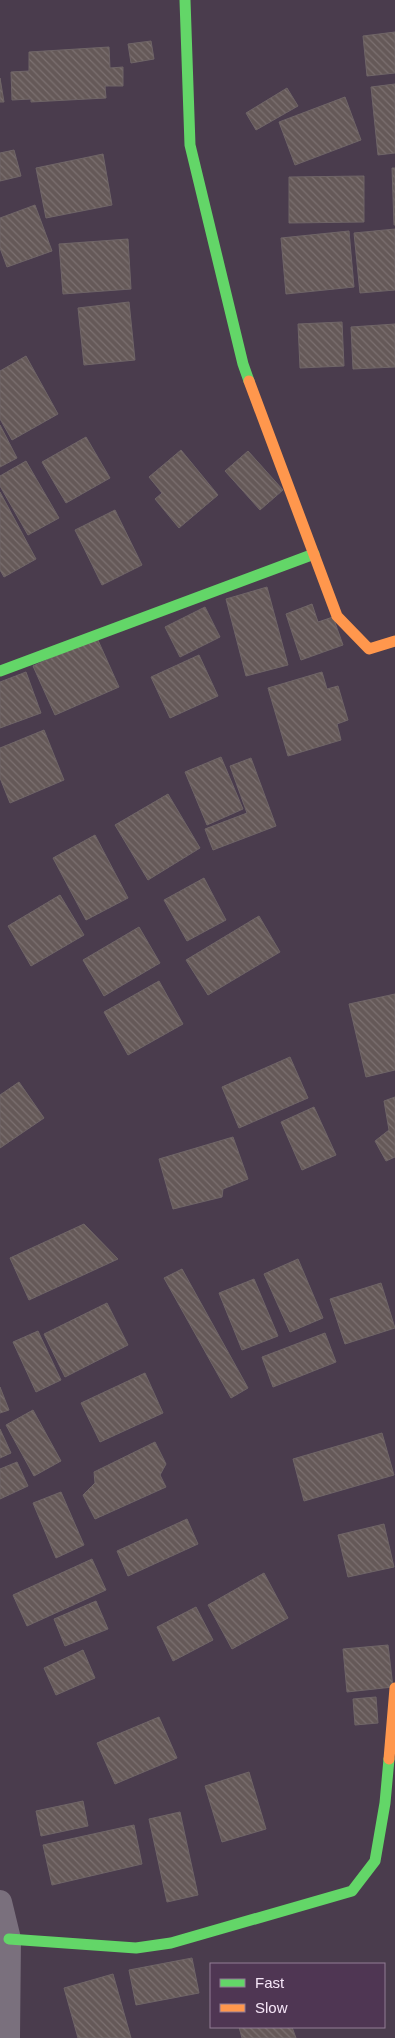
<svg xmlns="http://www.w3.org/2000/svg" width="395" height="2038" viewBox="0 0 395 2038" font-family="Arial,sans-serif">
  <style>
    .building { fill: url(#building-back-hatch); stroke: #6f6567 }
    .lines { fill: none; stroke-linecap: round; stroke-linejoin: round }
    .street { stroke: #7a707d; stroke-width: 24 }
    .fast { stroke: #63d668; stroke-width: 11 }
    .slow { stroke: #ff974d; stroke-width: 11 }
  </style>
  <defs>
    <pattern id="building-back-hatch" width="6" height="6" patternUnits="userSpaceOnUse" patternTransform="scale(1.25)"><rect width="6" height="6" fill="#655958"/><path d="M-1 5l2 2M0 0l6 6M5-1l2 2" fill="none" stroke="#7c7171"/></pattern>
  </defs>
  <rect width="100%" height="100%" fill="#4a3c4d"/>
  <g class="building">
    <polygon points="395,32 395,73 367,76 363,36"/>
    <polygon points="151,41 154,59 131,63 128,44"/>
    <polygon points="109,47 110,68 123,67 123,86 105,86 106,98 31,102 31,99 12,100 11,72 29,71 29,52"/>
    <polygon points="0,78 4,102 0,102"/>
    <polygon points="395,84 395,153 378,155 371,87"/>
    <polygon points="287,88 298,106 256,130 246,113"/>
    <polygon points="345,97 361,140 295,165 279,122"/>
    <polygon points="14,150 21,176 0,181 0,153"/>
    <polygon points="103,154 112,205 46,218 36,168"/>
    <polygon points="392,168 395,168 395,225 394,225"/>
    <polygon points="364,176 364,222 289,223 289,177"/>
    <polygon points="35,205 52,251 7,267 0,248 0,218"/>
    <polygon points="395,229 395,290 360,293 354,233"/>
    <polygon points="349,231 354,287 286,294 281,238"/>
    <polygon points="128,239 131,289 63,294 59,244"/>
    <polygon points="129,302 135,360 84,365 78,308"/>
    <polygon points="342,322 344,366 300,368 298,324"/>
    <polygon points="395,324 395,367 353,369 351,327"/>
    <polygon points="26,356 58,414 12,440 0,419 0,371"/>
    <polygon points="0,425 17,458 0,467"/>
    <polygon points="86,437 110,478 66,503 42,462"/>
    <polygon points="181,450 218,495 179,528 155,499 162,493 149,477"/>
    <polygon points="248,451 283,490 260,510 225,471"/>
    <polygon points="26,461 59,518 28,535 0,486 0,476"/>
    <polygon points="0,492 36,559 4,577 0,570"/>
    <polygon points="115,510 142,565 102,585 75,530"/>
    <polygon points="267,587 288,665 246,676 226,599"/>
    <polygon points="312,604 318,622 333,617 343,645 301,660 286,614"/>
    <polygon points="205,607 220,637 180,657 165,627"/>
    <polygon points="97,638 119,687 55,715 33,666"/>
    <polygon points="199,655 218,696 170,718 151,677"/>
    <polygon points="26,672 41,713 0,728 0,682"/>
    <polygon points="322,672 327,689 338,686 348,720 337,724 341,740 288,756 268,688"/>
    <polygon points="44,730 64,780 10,803 0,778 0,748"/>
    <polygon points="221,757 243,809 207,825 185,772"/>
    <polygon points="251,758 276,826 213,850 205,829 247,813 230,766"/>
    <polygon points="168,794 200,848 148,880 115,825"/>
    <polygon points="95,835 128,898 86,920 53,858"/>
    <polygon points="204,878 226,920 187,941 164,900"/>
    <polygon points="60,895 84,935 31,966 8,926"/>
    <polygon points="259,916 280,952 208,995 186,960"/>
    <polygon points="139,927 160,963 104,996 83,960"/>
    <polygon points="159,981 183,1024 128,1055 104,1012"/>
    <polygon points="395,994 395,1070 366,1077 349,1004"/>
    <polygon points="290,1057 308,1098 239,1128 222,1087"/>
    <polygon points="19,1082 44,1118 0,1148 0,1095"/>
    <polygon points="395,1097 395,1157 386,1161 375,1141 389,1130 384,1101"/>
    <polygon points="314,1107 336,1155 302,1170 281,1122"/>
    <polygon points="233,1137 248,1179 223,1189 222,1197 173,1209 159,1159"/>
    <polygon points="84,1224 118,1259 29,1300 10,1258"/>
    <polygon points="298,1259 323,1318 290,1332 264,1274"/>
    <polygon points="182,1269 248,1388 231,1398 164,1278"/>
    <polygon points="254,1279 278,1336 242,1350 219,1293"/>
    <polygon points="381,1283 395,1328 345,1344 330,1299"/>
    <polygon points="107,1303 128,1345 65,1377 44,1334"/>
    <polygon points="38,1331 61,1380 36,1392 13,1342"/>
    <polygon points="325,1333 336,1362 273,1387 262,1357"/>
    <polygon points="145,1373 163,1413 100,1442 81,1403"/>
    <polygon points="0,1387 9,1410 0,1413"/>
    <polygon points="33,1410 61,1461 34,1476 6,1425"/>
    <polygon points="0,1429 11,1453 0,1458"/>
    <polygon points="382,1433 394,1475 304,1501 293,1459"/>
    <polygon points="155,1442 166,1464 160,1475 166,1487 95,1519 83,1495 95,1483 94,1472"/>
    <polygon points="17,1462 28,1486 0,1499 0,1469"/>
    <polygon points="61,1492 84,1545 56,1558 33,1503"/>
    <polygon points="187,1519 198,1544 128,1576 117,1551"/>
    <polygon points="384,1524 394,1567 348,1577 338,1535"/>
    <polygon points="92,1559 106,1590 27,1626 13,1595"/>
    <polygon points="264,1573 288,1618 232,1649 208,1605"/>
    <polygon points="96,1601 108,1629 65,1646 54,1619"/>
    <polygon points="196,1607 213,1640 173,1661 157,1627"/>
    <polygon points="388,1645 393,1687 347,1692 343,1649"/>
    <polygon points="83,1650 95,1678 56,1695 44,1668"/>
    <polygon points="376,1697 378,1723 355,1725 353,1699"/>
    <polygon points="159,1717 177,1758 115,1784 97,1743"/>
    <polygon points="249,1772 266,1829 222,1842 205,1786"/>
    <polygon points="83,1801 88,1826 41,1836 36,1811"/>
    <polygon points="180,1812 198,1895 167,1902 149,1819"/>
    <polygon points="134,1825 142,1864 52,1885 43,1845"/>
    <polygon points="192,1958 199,1993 136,2005 129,1970"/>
    <polygon points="113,1974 131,2038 78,2038 64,1988"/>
    <polygon points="239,2027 292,2027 296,2038 242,2038"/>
  </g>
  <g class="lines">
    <polyline class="street" points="0,1902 9,1939 8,2038"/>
    <g class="fast">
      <polyline points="185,0 190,145 243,364 249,381"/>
      <polyline points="0,671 314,554"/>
      <polyline points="9,1939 136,1948 171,1943 352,1891 375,1861 385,1803 389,1759"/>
    </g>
    <g class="slow">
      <polyline points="249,381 337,616 369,649 395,641"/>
      <polyline points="389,1759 395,1688"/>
    </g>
  </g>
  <rect x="210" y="1963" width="175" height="65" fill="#4f3653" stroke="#927c95"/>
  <rect x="220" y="1979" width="25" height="8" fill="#63d668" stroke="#927c95"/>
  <text x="255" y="1988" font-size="15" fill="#f6e6f8">Fast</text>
  <rect x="220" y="2004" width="25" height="8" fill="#ff974d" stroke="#927c95"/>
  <text x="255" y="2013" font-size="15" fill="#f6e6f8">Slow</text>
</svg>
